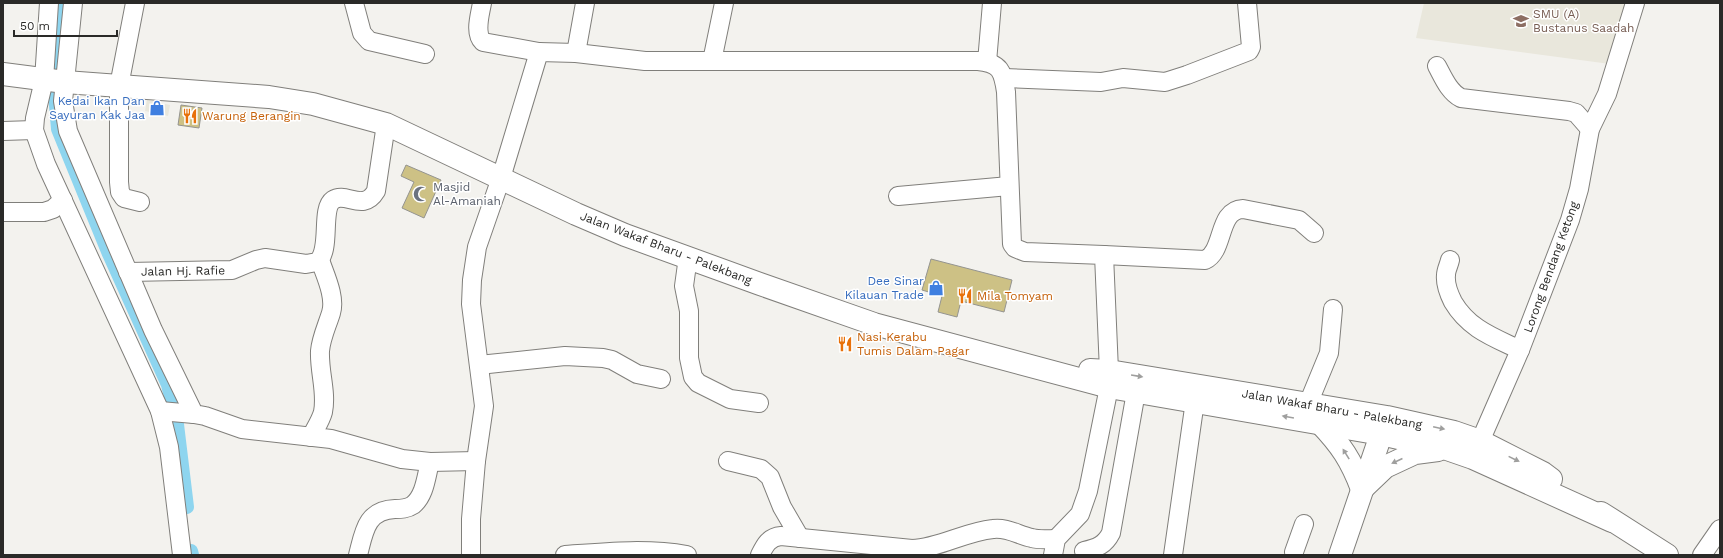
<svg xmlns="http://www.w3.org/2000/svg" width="1723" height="558" viewBox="0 0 1723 558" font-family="'Work Sans',sans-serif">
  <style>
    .built { fill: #e9e7dc }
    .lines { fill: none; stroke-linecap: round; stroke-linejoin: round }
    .canal { stroke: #8ed5ef; stroke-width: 14 }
    .building { fill: #cdc185; stroke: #949490 }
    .minor-casing { stroke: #807f7b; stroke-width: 20 }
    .major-casing { stroke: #807f7b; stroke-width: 24 }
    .minor { stroke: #fff; stroke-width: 18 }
    .major { stroke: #fff; stroke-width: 22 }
    .oneway { fill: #9f9f9e }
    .labels { text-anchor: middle; stroke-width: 3; stroke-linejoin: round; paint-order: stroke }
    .education-label { font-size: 12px; fill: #785e54; stroke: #fff; text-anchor: start }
    .shop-label { font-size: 12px; fill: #366cbe; stroke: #fff; text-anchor: end }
    .food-label { font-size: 12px; fill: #c56008; stroke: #fff; text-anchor: start }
    .worship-label { font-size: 12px; fill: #5b616d; stroke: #fff; text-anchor: start }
    .street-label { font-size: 12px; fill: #2a2a28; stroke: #fff }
  </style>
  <rect width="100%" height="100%" fill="#f3f2ee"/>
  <g class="built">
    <polygon points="1424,3 1628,3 1610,64 1416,38"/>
    <polygon points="147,100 170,105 168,116 145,111"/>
  </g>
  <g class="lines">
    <g class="canal">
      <polyline points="56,69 60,3"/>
      <polyline points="55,94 58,129 109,254 168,385 176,416 187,507"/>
      <polyline points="191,551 192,555"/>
    </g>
  </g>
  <g class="building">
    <polygon points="181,105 202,108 199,128 178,125"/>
    <polygon points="406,165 441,180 424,218 402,208 414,182 401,176"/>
    <polygon points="931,259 1012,280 1004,312 961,301 957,317 938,312 942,296 922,290"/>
  </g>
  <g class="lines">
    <defs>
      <g id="minor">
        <polyline points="49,3 44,80 35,118 34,130 46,164 160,411 169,447 182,555"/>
        <polyline points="73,3 63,101 68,131 153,330 194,414 205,416 242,429 331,439 402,459 430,462 476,461 471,519 471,555"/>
        <polyline points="135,3 119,86 119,182 120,192 124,198 140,202"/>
        <polyline points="354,3 362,33 369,41 425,54"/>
        <path d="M482 3C480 15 474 33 483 42L539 52"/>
        <polyline points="576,53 585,3"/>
        <polyline points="712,61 724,3"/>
        <polyline points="987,62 992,3"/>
        <path d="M1437 66C1443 77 1449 92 1461 98L1569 111 1576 113 1590 129"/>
        <polyline points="1004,78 1101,82 1123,78 1165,82 1187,75 1249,51 1251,47 1247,3"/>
        <polyline points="3,131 34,130"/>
        <polyline points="898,196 1009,186"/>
        <polyline points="3,212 44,212 53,209 63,200"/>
        <path d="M1104 255 1205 260C1225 251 1217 210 1243 209L1299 220 1314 233"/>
        <polyline points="688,257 684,286 689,311 689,358 693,377 698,383 730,399 759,403"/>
        <path d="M1450 260C1449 265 1446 270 1446 275 1445 284 1449 294 1453 302 1469 329 1493 337 1520 350"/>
        <path d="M128 272 232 270 256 260 265 258 306 264 317 262C332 251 320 209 333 200 346 191 363 213 376 191L386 124"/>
        <polyline points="479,365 565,356 603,358 612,360 637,374 661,379"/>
        <polyline points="1308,404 1329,353 1333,309"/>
        <polyline points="160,411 194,414"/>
        <path d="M311 437C315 429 321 420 323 412 327 392 319 372 320 351 321 338 327 326 331 313 336 297 325 275 320 260"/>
        <polyline points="1475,453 1520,350 1570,220 1579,189 1590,129 1607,94 1635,3"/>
        <path d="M476 461 484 406 471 304 472 280 477 247 501 178 539 52 576 53 645 61H978C1000 63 1003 71 1006 92L1012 244 1015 248 1025 252 1104 255 1109 371"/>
        <polyline points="728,461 761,469 770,477 782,507 800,538"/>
        <path d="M1084 551C1097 548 1105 545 1111 533L1136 392"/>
        <polyline points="1294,552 1304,524"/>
        <path d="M358 555C364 532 366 510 395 509 401 509 407 509 413 505 425 495 426 477 430 462"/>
        <path d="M565 555C605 552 647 548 687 555"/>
        <path d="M760 555C765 545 769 537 781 536L912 549C940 548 964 532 993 529 1007 527 1018 535 1032 538 1039 540 1048 539 1056 539"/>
        <polyline points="1053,555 1056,539 1080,514 1088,491 1109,387"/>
        <polyline points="1173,555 1195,401"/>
        <polyline points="1702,555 1720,529"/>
      </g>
      <g id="major">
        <polyline points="3,74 65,82 269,97 313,104 386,124 576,214 625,235 760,284 874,324 1109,387 1381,434 1447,449 1473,458 1612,521"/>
        <polyline points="1090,370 1109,371 1387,417 1454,432 1480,441 1543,473 1551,479"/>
        <path d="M1320 423C1341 445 1351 460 1362 489"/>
        <polyline points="1364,487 1385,467 1415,453 1438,450"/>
        <polyline points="1601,513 1667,555"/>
        <polyline points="1340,555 1386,420"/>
      </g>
    </defs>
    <use href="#minor" class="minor-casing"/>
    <use href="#major" class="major-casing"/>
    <use href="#minor" class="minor"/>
    <use href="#major" class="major"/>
  </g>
  <defs><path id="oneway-solid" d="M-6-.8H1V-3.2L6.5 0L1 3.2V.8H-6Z"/></defs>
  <g class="oneway">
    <use href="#oneway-solid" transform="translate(1137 376) rotate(9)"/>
    <use href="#oneway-solid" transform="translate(1288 417) rotate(-170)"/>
    <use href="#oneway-solid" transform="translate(1439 428) rotate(12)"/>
    <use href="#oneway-solid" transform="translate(1346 454) rotate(-122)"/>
    <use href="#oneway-solid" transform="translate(1514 459) rotate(26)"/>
    <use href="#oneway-solid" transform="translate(1397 461) rotate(155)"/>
  </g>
  <defs>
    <symbol id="school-bare" viewBox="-9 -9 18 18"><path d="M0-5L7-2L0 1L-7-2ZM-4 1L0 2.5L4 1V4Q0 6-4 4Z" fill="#8d6e63" stroke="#fff" stroke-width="2.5" paint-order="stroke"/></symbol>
    <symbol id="shop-bare" viewBox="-9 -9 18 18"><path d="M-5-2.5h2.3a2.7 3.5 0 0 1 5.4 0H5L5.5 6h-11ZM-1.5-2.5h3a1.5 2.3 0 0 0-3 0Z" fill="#3f7fe0" stroke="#fff" stroke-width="2.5" paint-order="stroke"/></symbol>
    <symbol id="restaurant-bare" viewBox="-9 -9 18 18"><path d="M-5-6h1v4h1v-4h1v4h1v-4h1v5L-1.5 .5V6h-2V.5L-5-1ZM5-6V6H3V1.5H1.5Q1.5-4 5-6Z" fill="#e8710a" stroke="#fff" stroke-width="2.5" paint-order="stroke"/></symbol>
    <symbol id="mosque-bare" viewBox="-9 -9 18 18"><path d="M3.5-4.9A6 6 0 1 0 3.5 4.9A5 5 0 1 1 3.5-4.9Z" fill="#6b7280" stroke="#fff" stroke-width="2.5" paint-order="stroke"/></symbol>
  </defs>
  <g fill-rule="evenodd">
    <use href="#school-bare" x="1510" y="10" width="22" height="22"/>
    <use href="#shop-bare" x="146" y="97" width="22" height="22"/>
    <use href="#restaurant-bare" x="179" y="105" width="22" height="22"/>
    <use href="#mosque-bare" x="410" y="183" width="22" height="22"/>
    <use href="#shop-bare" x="925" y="277" width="22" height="22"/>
    <use href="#restaurant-bare" x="954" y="285" width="22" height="22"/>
    <use href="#restaurant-bare" x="834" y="333" width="22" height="22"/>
  </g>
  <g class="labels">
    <g class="education-label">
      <text x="1533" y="18">SMU (A)<tspan x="1533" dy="14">Bustanus Saadah</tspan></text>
    </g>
    <g class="shop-label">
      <text x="145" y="105">Kedai Ikan Dan<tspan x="145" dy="14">Sayuran Kak Jaa</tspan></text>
      <text x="924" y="285">Dee Sinar<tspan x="924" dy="14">Kilauan Trade</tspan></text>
    </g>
    <g class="food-label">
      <text x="202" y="120">Warung Berangin</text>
      <text x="977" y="300">Mila Tomyam</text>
      <text x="857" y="341">Nasi Kerabu<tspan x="857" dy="14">Tumis Dalam Pagar</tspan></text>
    </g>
    <g class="worship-label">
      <text x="433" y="191">Masjid<tspan x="433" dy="14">Al-Amaniah</tspan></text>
    </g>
    <g class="street-label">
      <text transform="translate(666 248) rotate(21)" y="4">Jalan Wakaf Bharu - Palekbang</text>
      <text transform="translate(1551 267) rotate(-70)" y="4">Lorong Bendang Ketong</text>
      <text transform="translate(183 271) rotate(-1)" y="4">Jalan Hj. Rafie</text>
      <text transform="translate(1332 409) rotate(10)" y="4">Jalan Wakaf Bharu - Palekbang</text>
    </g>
  </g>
  <rect width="1723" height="558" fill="none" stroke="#2a2a28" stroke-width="8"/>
  <path d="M14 30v6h103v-6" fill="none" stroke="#2a2a28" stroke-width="2"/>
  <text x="20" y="30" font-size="12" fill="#2a2a28" stroke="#ffffff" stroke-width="3" paint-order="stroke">50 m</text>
</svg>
